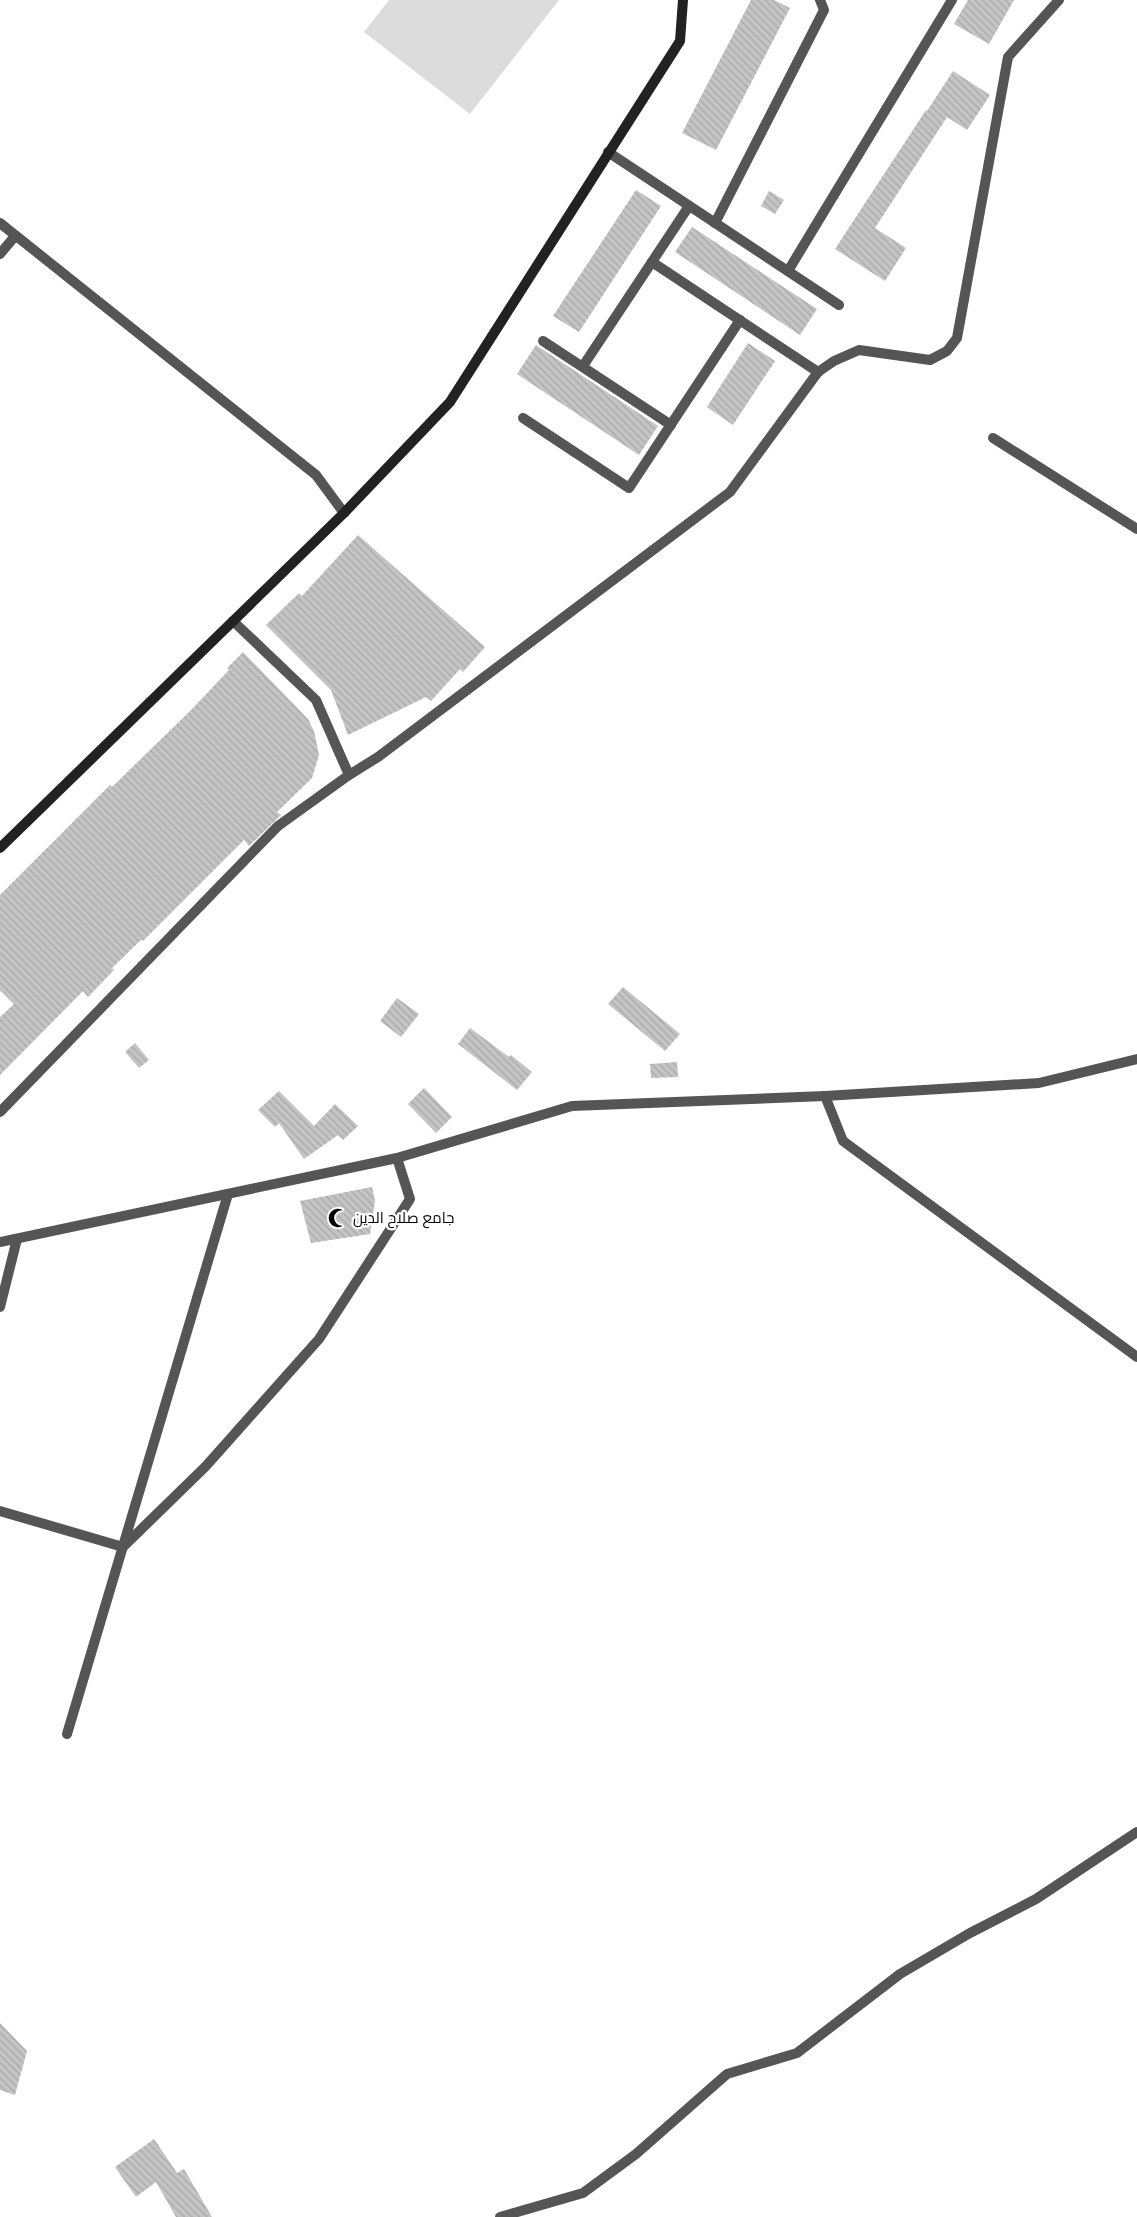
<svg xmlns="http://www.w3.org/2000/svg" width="1137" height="2217" viewBox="0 0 1137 2217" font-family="'Noto Sans',Cairo,sans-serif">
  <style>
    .garden { fill: #dcdcdc }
    .building { fill: url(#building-back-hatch) }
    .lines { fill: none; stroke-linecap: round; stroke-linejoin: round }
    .street { stroke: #555; stroke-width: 10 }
    .secondary { stroke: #222; stroke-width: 10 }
    .labels { text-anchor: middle; stroke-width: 4.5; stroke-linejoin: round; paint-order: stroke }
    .poi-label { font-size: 15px; fill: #000; stroke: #fff; text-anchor: start }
  </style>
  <defs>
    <pattern id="building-back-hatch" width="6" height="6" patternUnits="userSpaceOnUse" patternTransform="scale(1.25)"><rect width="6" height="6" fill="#c4c4c4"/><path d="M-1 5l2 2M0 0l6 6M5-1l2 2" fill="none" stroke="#a7a7a7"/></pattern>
  </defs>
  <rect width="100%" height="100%" fill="#fff"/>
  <polygon class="garden" points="389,0 559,0 470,114 364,32"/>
  <g class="building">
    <polygon points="751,0 774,0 790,8 716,150 682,133"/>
    <polygon points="968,0 1014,0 989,44 954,24"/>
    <polygon points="953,71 990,95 967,130 947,117 875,228 906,248 885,281 835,249 926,110 927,111"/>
    <polygon points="636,190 661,206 579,332 553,316"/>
    <polygon points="769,191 784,200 775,214 761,206"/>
    <polygon points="692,227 817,309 800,335 675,252"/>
    <polygon points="748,343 775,361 733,425 707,407"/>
    <polygon points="536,345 658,426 639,455 517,374"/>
    <polygon points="358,535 485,647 463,672 460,669 431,701 426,697 348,735 331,690 266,625 299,593 302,596"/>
    <polygon points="243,652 308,719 314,731 319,755 312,778 277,812 281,815 249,846 244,840 143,941 141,940 112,968 114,970 88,997 83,991 0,1075 0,1017 14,1004 0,990 0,895 110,785 112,787 192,709 229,670 227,668"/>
    <polygon points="623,987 680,1034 665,1051 608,1004"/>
    <polygon points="397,998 419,1014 401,1037 380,1021"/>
    <polygon points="470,1028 509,1057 511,1055 532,1072 517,1090 458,1044"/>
    <polygon points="135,1043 149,1060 139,1068 125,1052"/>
    <polygon points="677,1062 678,1077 651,1078 650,1064"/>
    <polygon points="424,1088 452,1117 436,1133 408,1104"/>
    <polygon points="279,1091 314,1126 335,1104 358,1126 343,1140 338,1135 304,1159 279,1123 275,1127 258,1110"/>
    <polygon points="372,1187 375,1201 370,1234 311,1243 300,1201"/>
    <polygon points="0,2023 27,2051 15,2095 0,2090"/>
    <polygon points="154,2139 177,2173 184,2169 212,2217 176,2217 156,2182 136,2197 115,2167"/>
  </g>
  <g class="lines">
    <g class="street">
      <polyline points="608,152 839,305"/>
      <polyline points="0,223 316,475 344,513"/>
      <polyline points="715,223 824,10 820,0"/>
      <polyline points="0,254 15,236"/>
      <polyline points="652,262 818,372"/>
      <polyline points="788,271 952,0"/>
      <polyline points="543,341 671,425"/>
      <polyline points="583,366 689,206"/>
      <polyline points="523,418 629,488 740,320"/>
      <polyline points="993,438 1137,529"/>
      <polyline points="349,775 378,757 730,492 818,372 834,361 859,350 930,360 947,351 957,338 1008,57 1059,0"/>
      <polyline points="825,1096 843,1141 1137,1357"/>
      <polyline points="0,1112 278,826 349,775 316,700 233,621"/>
      <polyline points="0,1242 397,1158 572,1106 825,1096 1039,1083 1137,1059"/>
      <polyline points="0,1307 17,1239"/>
      <polyline points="0,1511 123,1547 206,1466 319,1339 410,1199 397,1158"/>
      <polyline points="67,1734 228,1194"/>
      <polyline points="500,2217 583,2193 636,2154 727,2074 797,2053 900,1974 970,1933 1036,1899 1137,1832"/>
    </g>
    <polyline class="secondary" points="0,848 344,513 450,402 680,41 683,0"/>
  </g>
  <defs>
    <symbol id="mosque-bare" viewBox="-9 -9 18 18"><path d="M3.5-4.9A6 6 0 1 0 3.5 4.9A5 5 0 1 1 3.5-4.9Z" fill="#000" stroke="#fff" stroke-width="2.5" paint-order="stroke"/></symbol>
  </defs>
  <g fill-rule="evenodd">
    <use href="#mosque-bare" x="324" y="1204" width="28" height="28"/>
  </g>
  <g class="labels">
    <g class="poi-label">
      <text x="353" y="1223">جامع صلاح الدين</text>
    </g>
  </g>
</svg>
